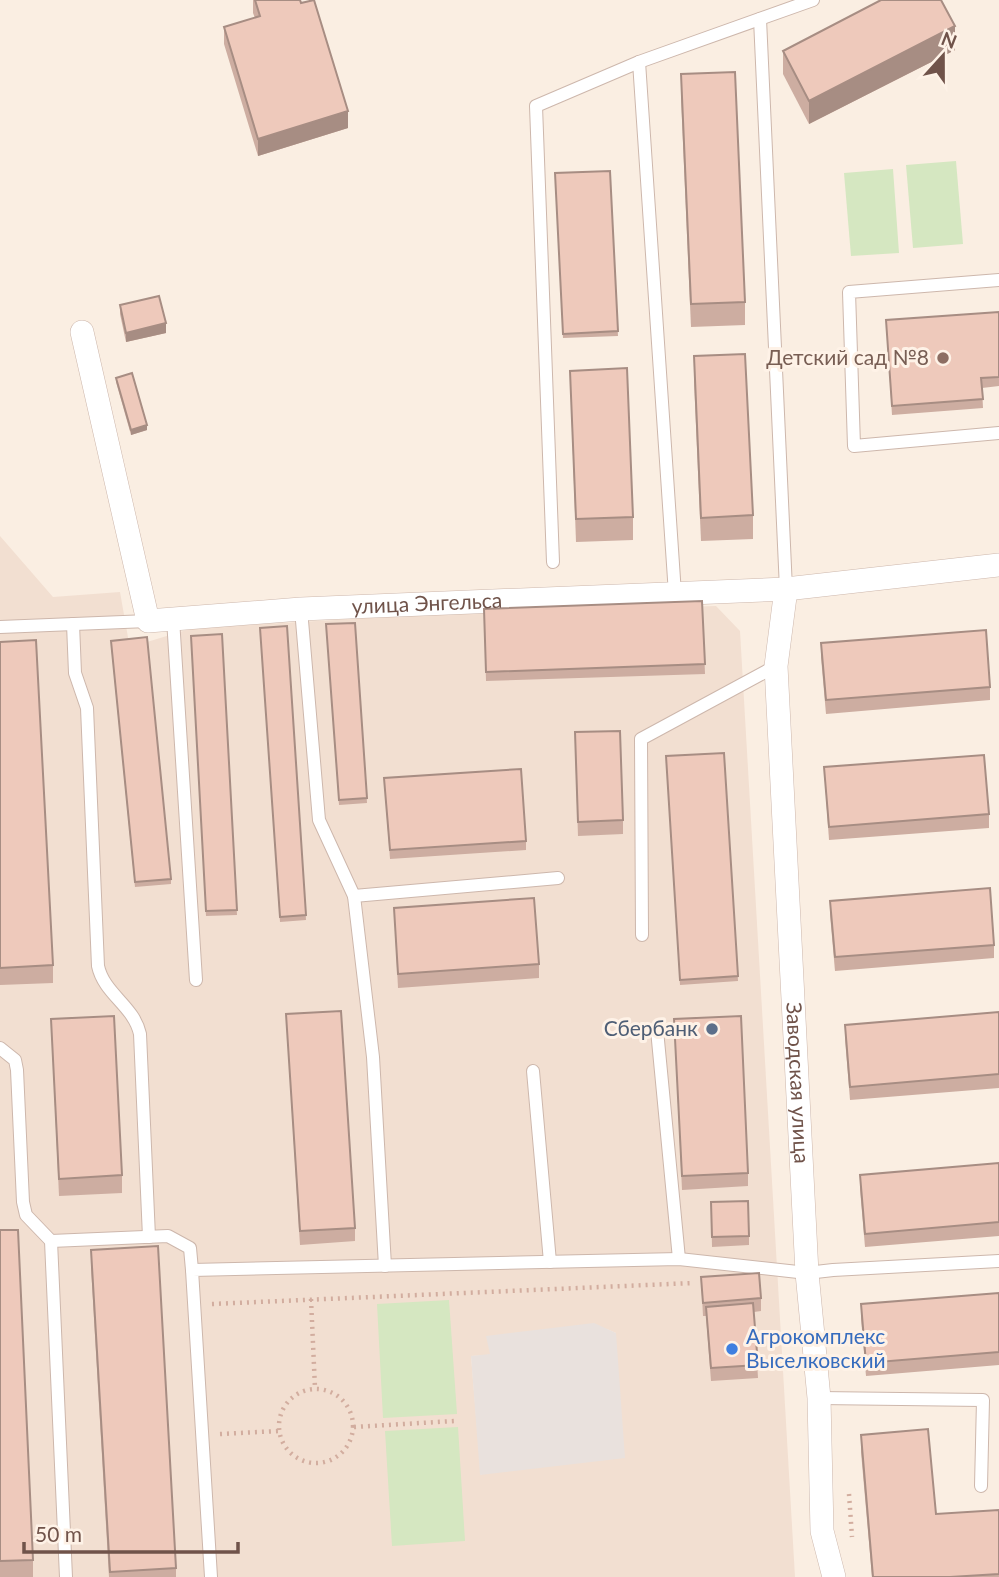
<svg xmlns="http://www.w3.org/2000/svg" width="999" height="1577" viewBox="0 0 999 1577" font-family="Lato,sans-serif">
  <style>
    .residential { fill: #f2dfd1; fill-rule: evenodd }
    .industrial { fill: #e9e1dd }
    .green { fill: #d5e7c1 }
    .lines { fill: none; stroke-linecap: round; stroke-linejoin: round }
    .service-casing { stroke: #cdb7ac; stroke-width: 14 }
    .minor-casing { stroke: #cdb7ac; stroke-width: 24 }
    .path { stroke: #d2ad9f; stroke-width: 4.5; stroke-dasharray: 2 5; stroke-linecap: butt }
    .service { stroke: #fff; stroke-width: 12 }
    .minor { stroke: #fff; stroke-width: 23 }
    .wall { fill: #cdada1 }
    .shaded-wall { fill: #a78d83 }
    .building { fill: #eec9bb; stroke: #a78d83; stroke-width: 2 }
    .education-dot { fill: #8d6e63; stroke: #fef2e7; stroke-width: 2.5 }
    .service-dot { fill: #5c6f8a; stroke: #fef2e7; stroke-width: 2.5 }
    .shop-dot { fill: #3f7fe0; stroke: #fef2e7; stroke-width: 2.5 }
    .labels { text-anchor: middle; stroke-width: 6; stroke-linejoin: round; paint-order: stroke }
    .education-label { font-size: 21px; fill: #785e54; stroke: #fef2e7; text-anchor: end }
    .street-label { font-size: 21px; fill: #70534a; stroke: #fef2e7 }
    .service-label { font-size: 21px; fill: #4e5e75; stroke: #fef2e7; text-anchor: end }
    .shop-label { font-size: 21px; fill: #366cbe; stroke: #fef2e7; text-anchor: start }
  </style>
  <rect width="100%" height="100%" fill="#faeee2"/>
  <path class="residential" d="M0 536 53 597 120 592 129 643 147 642 193 628 479 612 716 606 740 631 795 1577H0ZM607 1329 616 1333 481 1475 471 1356 490 1355Z"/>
  <polygon class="industrial" points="594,1323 616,1333 625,1458 480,1475 471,1356 490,1354 486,1336"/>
  <g class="green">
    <polygon points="956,161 963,244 913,248 906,165"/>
    <polygon points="893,169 899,253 851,256 844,173"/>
    <polygon points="449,1300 457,1414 383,1418 377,1304"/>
    <polygon points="458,1427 465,1541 392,1546 385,1431"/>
  </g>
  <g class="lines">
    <defs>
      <g id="service">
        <polyline points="760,19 786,589"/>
        <polyline points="639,62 675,594"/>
        <polyline points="999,280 849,292 854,446 999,433"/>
        <polyline points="553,562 536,106 639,62 813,0"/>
        <polyline points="301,609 319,820 354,896 558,878"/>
        <polyline points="173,619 196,980"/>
        <path d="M73 624 75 673 87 708 98 966C104 994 134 1006 140 1034L149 1237"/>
        <polyline points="0,627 148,621"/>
        <polyline points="354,896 373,1057 385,1266"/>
        <polyline points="642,935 641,739 776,666"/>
        <polyline points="657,1030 679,1259"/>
        <polyline points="0,1048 15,1060 17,1070 23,1202 26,1215 51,1241 66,1577"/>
        <polyline points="533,1071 550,1262"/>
        <polyline points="51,1241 168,1236 190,1248 192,1270"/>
        <polyline points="819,1398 983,1400 981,1486"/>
        <polyline points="211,1577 192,1270 679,1259 807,1273 833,1270 999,1261"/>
      </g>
      <g id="minor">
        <path id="s1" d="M82 332 148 621 301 609 786 589 999 565"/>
        <path id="s2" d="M786 589 776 666 807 1273 819 1398 822 1531 834 1577"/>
      </g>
    </defs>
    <use href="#service" class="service-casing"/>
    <use href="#minor" class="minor-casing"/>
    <g class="path">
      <polyline points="311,1299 315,1388"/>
      <polyline points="212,1304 693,1283"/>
      <circle cx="316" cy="1426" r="37"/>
      <polyline points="354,1427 454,1421"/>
      <polyline points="220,1434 279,1431"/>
      <polyline points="849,1494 852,1537"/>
    </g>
    <use href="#service" class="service"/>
    <use href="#minor" class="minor"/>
  </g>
  <g class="wall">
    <polygon points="253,0 300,0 348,128 258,156 224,44 224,27 255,18 253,13"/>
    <polygon points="955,50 809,124 783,74 783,51"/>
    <polygon points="681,74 745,302 745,325 691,327 681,97"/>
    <polygon points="610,171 618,336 563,338 555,173"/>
    <polygon points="120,305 166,333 126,342 120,314"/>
    <polygon points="999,312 999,386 982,388 983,408 892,415 886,320"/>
    <polygon points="694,356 753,515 753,539 701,541 694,380"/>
    <polygon points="570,371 633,517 633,540 576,542"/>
    <polygon points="116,378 147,430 131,435 116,382"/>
    <polygon points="702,601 705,674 486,681 484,609"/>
    <polygon points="355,623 367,803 339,805 326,624"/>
    <polygon points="287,626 306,920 280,922 260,628"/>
    <polygon points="222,634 237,915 206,916 191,636"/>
    <polygon points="0,642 53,965 53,983 0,985"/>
    <polygon points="821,643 990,687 990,700 826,714 821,657"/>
    <polygon points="111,645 171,879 171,884 135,887"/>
    <polygon points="575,745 623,820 623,834 578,836"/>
    <polygon points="724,753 738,981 680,985 666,756"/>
    <polygon points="824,767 989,814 989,828 829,840"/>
    <polygon points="384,778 526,841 526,850 390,859"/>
    <polygon points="830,901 994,945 994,958 835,971 830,914"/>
    <polygon points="394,908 539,964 539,978 398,988"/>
    <polygon points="999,1012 999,1088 850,1100 845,1038 845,1025"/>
    <polygon points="286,1014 355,1228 355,1241 300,1245"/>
    <polygon points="51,1019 122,1175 122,1193 59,1196"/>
    <polygon points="674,1019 748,1173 748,1186 682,1190"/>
    <polygon points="999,1163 999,1236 865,1247 860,1189 860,1175"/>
    <polygon points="711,1202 749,1236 749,1245 712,1247"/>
    <polygon points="0,1230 33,1560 33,1577 0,1577"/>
    <polygon points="91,1250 176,1568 176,1577 109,1577 91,1267"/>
    <polygon points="701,1277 761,1298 761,1311 754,1312 758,1378 711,1381 706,1316 703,1316"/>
    <polygon points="999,1293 999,1365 866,1376 861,1318 861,1304"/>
    <polygon points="861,1435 936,1514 999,1510 999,1577 872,1577 861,1452"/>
  </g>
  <g class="shaded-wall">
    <polygon points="955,26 955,50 809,124 809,101"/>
    <polygon points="348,111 348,128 258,156 258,139"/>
    <polygon points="166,323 166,333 126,342 126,333"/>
    <polygon points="147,425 147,430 131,435 131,430"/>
  </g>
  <g class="building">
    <polygon points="255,0 300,0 301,3 314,0 348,111 258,139 224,27 260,16"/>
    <polygon points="881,0 941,0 955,26 809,101 783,51"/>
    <polygon points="735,72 745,302 691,304 681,74"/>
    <polygon points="610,171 618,331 563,334 555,173"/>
    <polygon points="159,296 166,323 126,333 120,305"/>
    <polygon points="999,312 999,377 981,378 983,399 892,406 886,320"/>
    <polygon points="745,354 753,515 701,518 694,356"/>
    <polygon points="627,368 633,517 576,519 570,371"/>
    <polygon points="132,373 147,425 131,430 116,378"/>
    <polygon points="702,601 705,664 486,672 484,609"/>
    <polygon points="355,623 367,798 339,800 326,624"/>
    <polygon points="287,626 306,915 280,917 260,628"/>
    <polygon points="986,630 990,687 826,700 821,643"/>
    <polygon points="222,634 237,910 206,911 191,636"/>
    <polygon points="147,637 171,879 135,882 111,641"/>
    <polygon points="36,640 53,965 0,968 0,642"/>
    <polygon points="620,731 623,820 578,822 575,732"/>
    <polygon points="724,753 738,976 680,980 666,756"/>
    <polygon points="984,755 989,814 829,827 824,767"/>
    <polygon points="521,769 526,841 390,850 384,778"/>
    <polygon points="990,888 994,945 835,957 830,901"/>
    <polygon points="534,898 539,964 398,974 394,908"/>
    <polygon points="341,1011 355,1228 300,1231 286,1014"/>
    <polygon points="999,1012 999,1074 850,1087 845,1025"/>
    <polygon points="114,1016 122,1175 59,1179 51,1019"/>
    <polygon points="741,1016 748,1173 682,1176 674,1019"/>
    <polygon points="999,1163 999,1222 865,1234 860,1175"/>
    <polygon points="748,1201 749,1236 712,1237 711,1202"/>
    <polygon points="0,1230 18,1230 33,1560 0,1561"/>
    <polygon points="158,1246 176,1568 110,1572 91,1250"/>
    <polygon points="759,1273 761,1298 703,1303 701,1277"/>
    <polygon points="999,1293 999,1352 866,1363 861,1304"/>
    <polygon points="753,1303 758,1365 711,1368 706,1307"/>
    <polygon points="928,1429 936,1514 999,1510 999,1574 950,1577 873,1577 861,1435"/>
  </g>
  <circle class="education-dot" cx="943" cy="358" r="7"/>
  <circle class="service-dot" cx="712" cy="1029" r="7"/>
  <circle class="shop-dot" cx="732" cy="1349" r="7"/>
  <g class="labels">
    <g class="education-label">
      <text x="929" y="365">Детский сад №8</text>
    </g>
    <g class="street-label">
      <text dy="7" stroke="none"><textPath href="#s1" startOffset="576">улица Энгельса</textPath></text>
      <text dy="7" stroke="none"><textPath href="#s2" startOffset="495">Заводская улица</textPath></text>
    </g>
    <g class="service-label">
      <text x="698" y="1036">Сбербанк</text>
    </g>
    <g class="shop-label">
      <text x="746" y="1344">Агрокомплекс<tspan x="746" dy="24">Выселковский</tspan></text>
    </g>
  </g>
  <g transform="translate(943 56) rotate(21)" stroke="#fef2e7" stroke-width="5" paint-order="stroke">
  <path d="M0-5L12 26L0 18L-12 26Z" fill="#70534a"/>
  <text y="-10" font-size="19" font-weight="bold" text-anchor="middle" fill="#70534a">N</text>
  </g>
  <path d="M24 1542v10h214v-10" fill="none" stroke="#70534a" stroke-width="3.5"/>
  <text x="35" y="1542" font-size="21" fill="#70534a" stroke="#fef2e7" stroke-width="5" paint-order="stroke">50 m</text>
</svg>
